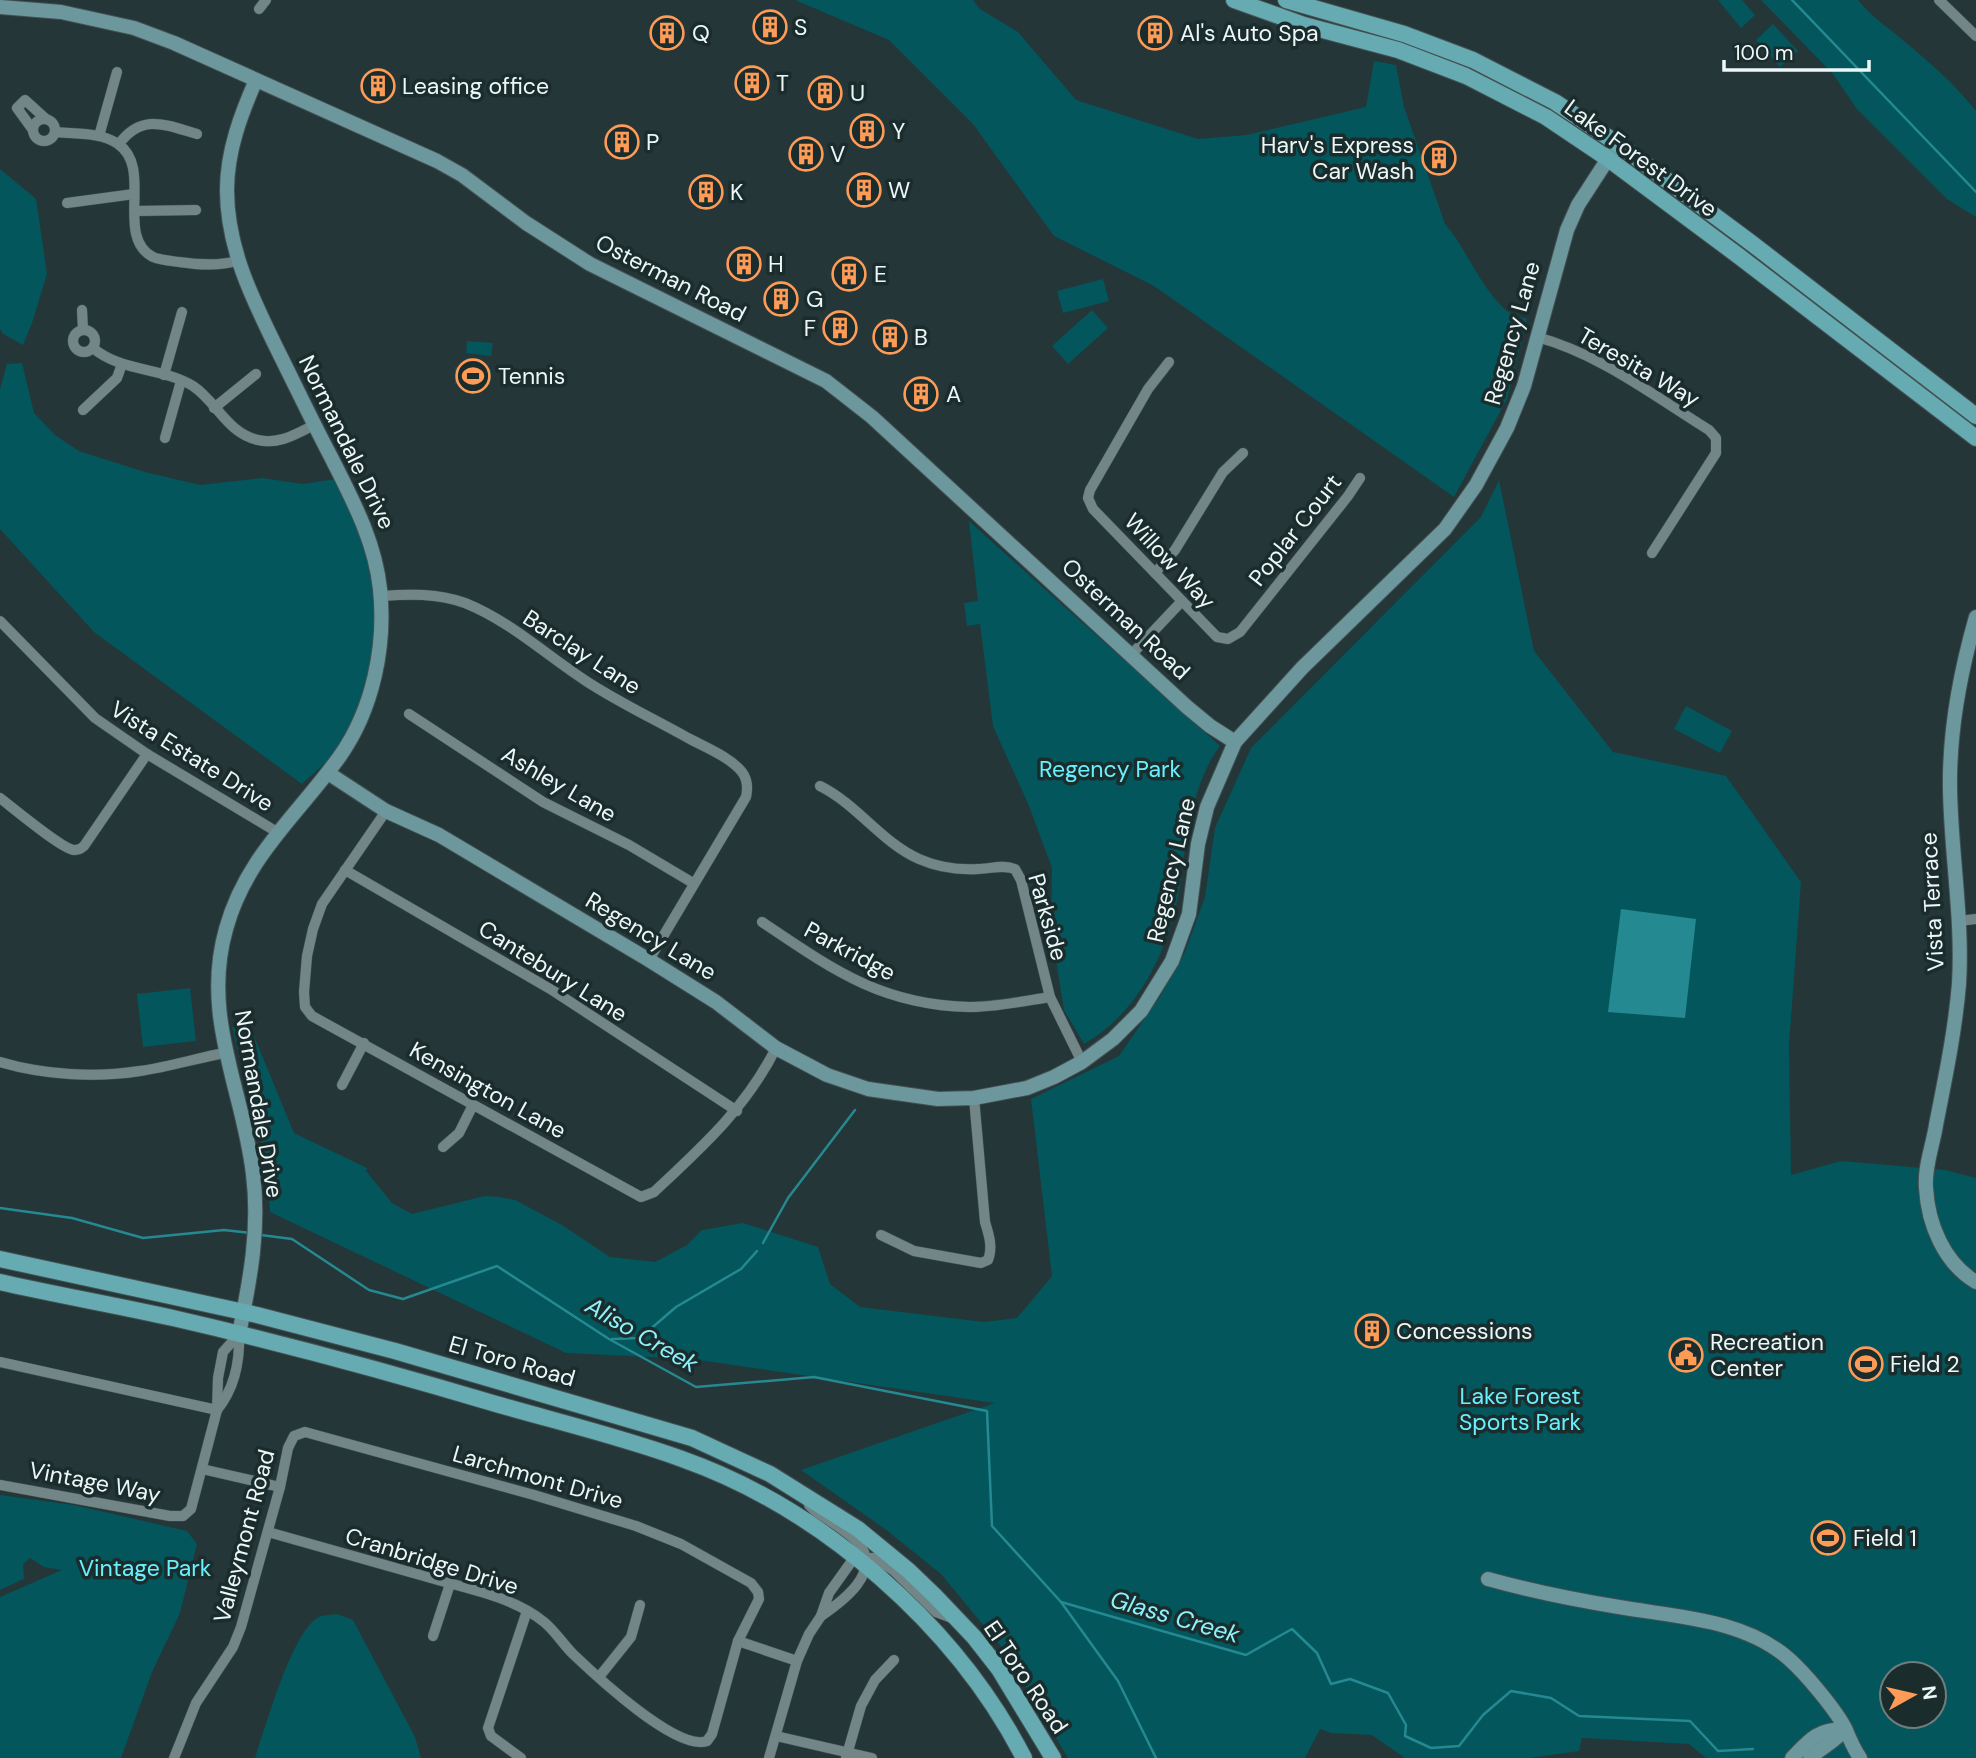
<svg xmlns="http://www.w3.org/2000/svg" width="1976" height="1758" viewBox="0 0 1976 1758" font-family="'DM Sans',sans-serif">
  <style>
    .green { fill: #03565c; fill-rule: evenodd }
    .water { fill: #258991 }
    .lines { fill: none; stroke-linecap: round; stroke-linejoin: round }
    .stream { stroke: #258991; stroke-width: 2.5 }
    .street-casing { stroke: #435153; stroke-width: 11 }
    .secondary-casing { stroke: #435153; stroke-width: 16 }
    .primary-casing { stroke: #435153; stroke-width: 18 }
    .street { stroke: #728587; stroke-width: 10 }
    .secondary { stroke: #6c989d; stroke-width: 14 }
    .primary { stroke: #67abb2; stroke-width: 16 }
    .labels { text-anchor: middle; stroke-width: 7; stroke-linejoin: round; paint-order: stroke }
    .poi-label { font-size: 23px; fill: #edf7f8; stroke: #1b2c2d; text-anchor: start }
    .street-label { font-size: 23px; fill: #edf7f8; stroke: #1b2c2d }
    .park-label { font-size: 23px; fill: #69f0fd; stroke: #1b2c2d }
    .water-label { font-size: 24px; font-style: italic; fill: #8ef2fc; stroke: #1b2c2d }
  </style>
  <rect width="100%" height="100%" fill="#253638"/>
  <g class="green">
    <path d="M795 0H973L980 9 1018 32 1076 100 1198 139 1247 135 1366 107 1374 61 1396 65 1404 107 1445 224C1468 250 1479 287 1507 311 1512 315 1521 317 1527 319L1507 399 1454 497 1154 286 1054 236 973 124 889 40Z"/>
    <polygon points="1718,0 1742,0 1755,15 1741,28"/>
    <path d="M1761 0H1858C1870 15 1885 25 1899 37 1926 59 1954 83 1976 111V217L1947 199 1857 109 1833 74Z"/>
    <polygon points="1773,24 1798,51 1780,67 1756,40"/>
    <polygon points="0,169 36,199 47,274 32,323 23,345 2,333 0,329"/>
    <polygon points="1103,279 1109,301 1063,313 1057,291"/>
    <polygon points="1092,310 1108,328 1068,364 1052,346"/>
    <polygon points="467,341 493,343 491,356 466,353"/>
    <polygon points="22,363 34,413 55,435 79,451 145,472 200,485 262,478 303,484 342,478 379,579 377,666 348,742 302,784 94,632 0,529 0,389 7,364"/>
    <polygon points="455,367 491,369 490,385 455,384"/>
    <path d="M1499 480 1534 651 1613 752 1726 776 1801 882 1789 1045 1791 1175 1841 1161 1945 1170 1976 1178V1758H1706L1689 1744 1582 1738 1579 1751 1530 1758H1405L1372 1735 1331 1733 1320 1729 1305 1758H1068L1004 1650 941 1574 885 1529 801 1470 995 1403 692 1359 566 1353 270 1212 267 1166 232 1027 249 1024 294 1133 367 1168 366 1171 392 1203 412 1214 485 1196 500 1197 515 1200 562 1225 610 1257 655 1262 687 1245 702 1230 743 1223 818 1247 830 1284 860 1307 984 1322 1017 1318 1052 1276 1031 1099 1119 1056 1161 995 1185 952 1205 897 1215 828 1251 748 1481 517ZM1892 1674H1934V1716H1892Z"/>
    <path d="M969 521 1220 746C1192 784 1188 833 1181 878 1172 943 1142 1011 1084 1044L1064 1010 1051 929 1052 868 1029 806 993 726 980 624 967 626 964 603 978 601Z"/>
    <polygon points="1686,706 1732,731 1720,753 1674,729"/>
    <polygon points="190,988 196,1041 143,1047 137,994"/>
    <polygon points="0,1495 74,1505 187,1531 197,1544 180,1613 152,1672 121,1758 0,1758 0,1597 62,1570 44,1567 30,1558 23,1564 24,1579 0,1590"/>
    <path d="M337 1614 353 1620 415 1737 421 1758H255C265 1729 293 1626 321 1616 325 1615 332 1615 337 1614Z"/>
  </g>
  <polygon class="water" points="1621,909 1696,919 1685,1018 1608,1012"/>
  <g class="lines">
    <g class="stream">
      <polyline points="1792,0 1976,192"/>
      <polyline points="0,1208 72,1218 143,1238 224,1230 251,1233"/>
      <polyline points="261,1235 292,1239 369,1290 403,1299 497,1266 609,1339 696,1387 814,1377 987,1411 992,1526 1061,1602 1118,1681 1156,1758"/>
      <polyline points="763,1243 788,1198 855,1110"/>
      <polyline points="612,1339 640,1338 676,1307 741,1269 757,1251"/>
      <polyline points="1061,1602 1246,1655 1292,1629 1317,1653 1331,1684 1350,1679 1388,1693 1406,1725 1405,1736 1431,1748 1459,1746 1483,1715 1511,1691 1551,1698 1579,1716 1690,1721 1718,1751 1753,1749"/>
    </g>
    <defs>
      <g id="street">
        <polyline points="1939,0 1976,36"/>
        <polyline points="259,9 266,0"/>
        <circle cx="44" cy="130" r="11"/>
        <polyline points="33,130 17,108 25,100 46,119"/>
        <path d="M55 132C75 134 101 132 118 144 154 168 114 237 153 257 160 260 171 261 179 262 200 265 218 266 238 261"/>
        <polyline points="99,136 117,72"/>
        <path d="M119 144C142 113 166 125 197 134"/>
        <polyline points="67,203 134,194"/>
        <polyline points="135,211 196,210"/>
        <polyline points="82,310 83,330"/>
        <circle cx="84" cy="341" r="11"/>
        <path d="M1537 337C1600 354 1654 396 1709 430L1716 438V453L1652 553"/>
        <path d="M93 348C121 372 162 367 193 386 217 402 227 433 258 440 279 445 296 434 314 425"/>
        <polyline points="1169,362 1148,389 1090,490 1088,498 1093,509 1217,637 1228,639 1240,632 1348,496 1360,478"/>
        <polyline points="164,375 182,312"/>
        <polyline points="214,408 256,374"/>
        <polyline points="83,410 117,378 122,364"/>
        <polyline points="165,438 181,381"/>
        <polyline points="1155,573 1175,550 1223,472 1243,453"/>
        <path d="M381 596C410 594 437 593 465 603 510 621 546 655 586 681 618 702 654 719 688 738 705 747 730 757 742 772 748 780 748 788 746 797L649 960"/>
        <polyline points="0,621 95,718 147,754 277,832"/>
        <polyline points="1131,655 1181,602"/>
        <polyline points="409,714 543,802 629,845 693,883"/>
        <path d="M820 786C858 805 881 842 919 859 937 867 959 870 978 869 990 869 1003 864 1015 869L1021 880 1050 997 1082 1062"/>
        <path d="M0 798C13 808 62 849 74 850 79 850 80 849 84 846L147 754"/>
        <path d="M386 811 322 904 313 929 307 956 304 992 305 1007 312 1016 641 1197 654 1192C702 1147 746 1108 776 1048"/>
        <polyline points="345,870 552,990 737,1111"/>
        <polyline points="1959,921 1976,919"/>
        <path d="M762 922C832 969 881 1005 969 1007 996 1007 1024 1001 1050 997"/>
        <path d="M0 1062C44 1075 95 1078 140 1071 169 1067 197 1058 225 1053"/>
        <polyline points="342,1085 364,1043"/>
        <polyline points="443,1147 459,1133 473,1105"/>
        <path d="M881 1235 914 1251 981 1263 988 1260C993 1247 989 1235 985 1222L974 1098"/>
        <polyline points="0,1362 217,1410"/>
        <path d="M217 1410C235 1388 240 1362 239 1334"/>
        <polyline points="202,1469 280,1487"/>
        <polyline points="0,1485 170,1516 183,1516 191,1509 217,1410 218,1378 223,1352 239,1334"/>
        <path d="M809 1505 815 1511C829 1521 848 1531 859 1544 882 1572 843 1601 821 1616"/>
        <polyline points="433,1636 450,1584"/>
        <polyline points="738,1641 797,1661"/>
        <polyline points="599,1677 631,1637 640,1605"/>
        <polyline points="776,1736 872,1758"/>
        <path d="M174 1758 196 1703 233 1647 241 1627 280 1487 288 1448 294 1436 305 1432 534 1495 636 1526 681 1544 751 1583 758 1592 759 1599 738 1641 712 1734 707 1741C677 1752 595 1675 573 1654 563 1644 555 1631 544 1622 514 1597 468 1589 431 1578 377 1563 322 1547 268 1532"/>
        <polyline points="521,1758 491,1736 488,1728 527,1611"/>
        <polyline points="769,1758 797,1661 809,1634 821,1616 829,1593 854,1558 874,1558 893,1570 936,1612 952,1618"/>
        <polyline points="846,1758 861,1706 875,1680 894,1660"/>
      </g>
      <g id="secondary">
        <polyline points="0,7 61,12 134,28 174,43 437,161 462,175 526,223 590,264 826,381 872,417 1187,707 1210,726 1235,742"/>
        <path d="M1976 617C1960 673 1949 730 1950 789 1951 854 1963 919 1959 984 1955 1032 1945 1079 1936 1125 1933 1145 1924 1168 1926 1188 1928 1224 1944 1263 1976 1282"/>
        <polyline points="328,773 386,811 439,835 649,960 716,1002 776,1048 827,1075 868,1089 938,1099 974,1098 1027,1088 1054,1077 1082,1062 1113,1039 1141,1011 1172,961 1189,914 1198,844 1207,807 1235,742 1302,668 1445,529 1476,485 1507,428 1524,386 1567,230 1578,205 1613,151"/>
        <path d="M239 1334C250 1280 260 1229 253 1174 243 1089 201 1017 226 929 246 856 298 815 340 756 373 709 386 646 380 589 375 541 352 499 331 457 313 423 297 389 280 355 254 302 227 250 227 190 227 151 241 114 256 80"/>
        <path d="M1488 1579C1531 1591 1575 1600 1619 1607 1676 1617 1744 1619 1789 1659 1805 1673 1837 1711 1846 1730 1850 1740 1854 1749 1860 1758"/>
        <path d="M1792 1758C1810 1739 1818 1729 1845 1729"/>
        <path d="M1810 1758C1822 1747 1835 1742 1845 1729"/>
      </g>
      <g id="primary">
        <polyline points="1234,0 1304,25 1398,50 1466,76 1546,117 1607,158 1740,257 1976,438"/>
        <polyline points="1286,0 1404,34 1473,60 1555,102 1618,144 1750,242 1976,416"/>
        <polyline points="0,1259 257,1315 395,1351 692,1438 770,1474 858,1529 909,1571 935,1596 974,1637 999,1669 1053,1758"/>
        <path d="M0 1282C57 1295 115 1305 173 1318 282 1343 389 1372 496 1404 558 1422 622 1437 682 1459 823 1509 956 1626 1024 1758"/>
      </g>
    </defs>
    <use href="#street" class="street-casing"/>
    <use href="#secondary" class="secondary-casing"/>
    <use href="#primary" class="primary-casing"/>
    <use href="#street" class="street"/>
    <use href="#secondary" class="secondary"/>
    <use href="#primary" class="primary"/>
  </g>
  <defs>
    <symbol id="building-ring" viewBox="-11 -11 22 22"><circle r="9.5" fill="#1b2c2d" stroke="#fe9c57" stroke-width="1.5"/><path d="M-4-6H4V6H1V3H-1V6H-4ZM-2.5-4.3h1.7v1.8h-1.7ZM.8-4.3h1.7v1.8H.8ZM-2.5-1h1.7V.8h-1.7ZM.8-1h1.7V.8H.8Z" fill="#fe9c57"/></symbol>
    <symbol id="stadium-ring" viewBox="-11 -11 22 22"><circle r="9.5" fill="#1b2c2d" stroke="#fe9c57" stroke-width="1.5"/><path d="M0-5a6.5 5 0 1 0 0 10a6.5 5 0 1 0 0-10ZM-3.5-1.8h7v3.6h-7Z" fill="#fe9c57"/></symbol>
    <symbol id="civic-ring" viewBox="-11 -11 22 22"><circle r="9.5" fill="#1b2c2d" stroke="#fe9c57" stroke-width="1.5"/><path d="M-.6-6.5H3V-4.5H.6V-3L4-1V1h2V6H-6V1h2V-1L-.6-3ZM-1.2 2.5V6h2.4V2.5Z" fill="#fe9c57"/></symbol>
  </defs>
  <g fill-rule="evenodd">
    <use href="#building-ring" x="751" y="8" width="38" height="38"/>
    <use href="#building-ring" x="648" y="14" width="38" height="38"/>
    <use href="#building-ring" x="1136" y="14" width="38" height="38"/>
    <use href="#building-ring" x="733" y="64" width="38" height="38"/>
    <use href="#building-ring" x="359" y="67" width="38" height="38"/>
    <use href="#building-ring" x="806" y="74" width="38" height="38"/>
    <use href="#building-ring" x="848" y="112" width="38" height="38"/>
    <use href="#building-ring" x="603" y="123" width="38" height="38"/>
    <use href="#building-ring" x="787" y="135" width="38" height="38"/>
    <use href="#building-ring" x="1420" y="139" width="38" height="38"/>
    <use href="#building-ring" x="845" y="171" width="38" height="38"/>
    <use href="#building-ring" x="687" y="173" width="38" height="38"/>
    <use href="#building-ring" x="725" y="245" width="38" height="38"/>
    <use href="#building-ring" x="830" y="255" width="38" height="38"/>
    <use href="#building-ring" x="762" y="280" width="38" height="38"/>
    <use href="#building-ring" x="821" y="309" width="38" height="38"/>
    <use href="#building-ring" x="871" y="318" width="38" height="38"/>
    <use href="#stadium-ring" x="454" y="357" width="38" height="38"/>
    <use href="#building-ring" x="902" y="375" width="38" height="38"/>
    <use href="#building-ring" x="1353" y="1312" width="38" height="38"/>
    <use href="#civic-ring" x="1667" y="1336" width="38" height="38"/>
    <use href="#stadium-ring" x="1847" y="1345" width="38" height="38"/>
    <use href="#stadium-ring" x="1809" y="1519" width="38" height="38"/>
  </g>
  <g class="labels">
    <g class="poi-label">
      <text x="794" y="35">S</text>
      <text x="692" y="41">Q</text>
      <text x="1180" y="41">Al's Auto Spa</text>
      <text x="776" y="91">T</text>
      <text x="402" y="94">Leasing office</text>
      <text x="850" y="101">U</text>
      <text x="892" y="139">Y</text>
      <text x="646" y="150">P</text>
      <text x="1414" y="153" text-anchor="end">Harv's Express<tspan x="1414" dy="26">Car Wash</tspan></text>
      <text x="830" y="162">V</text>
      <text x="888" y="198">W</text>
      <text x="730" y="200">K</text>
      <text x="768" y="272">H</text>
      <text x="874" y="282">E</text>
      <text x="806" y="307">G</text>
      <text x="816" y="336" text-anchor="end">F</text>
      <text x="914" y="345">B</text>
      <text x="498" y="384">Tennis</text>
      <text x="946" y="402">A</text>
      <text x="1396" y="1339">Concessions</text>
      <text x="1710" y="1350">Recreation<tspan x="1710" dy="26">Center</tspan></text>
      <text x="1890" y="1372">Field 2</text>
      <text x="1853" y="1546">Field 1</text>
    </g>
    <g class="street-label">
      <text transform="translate(1641 158) rotate(36)" y="8">Lake Forest Drive</text>
      <text transform="translate(671 278) rotate(27)" y="8">Osterman Road</text>
      <text transform="translate(1512 333) rotate(-74)" y="8">Regency Lane</text>
      <text transform="translate(1639 367) rotate(30)" y="8">Teresita Way</text>
      <text transform="translate(347 442) rotate(64)" y="8">Normandale Drive</text>
      <text transform="translate(1295 530) rotate(-52)" y="8">Poplar Court</text>
      <text transform="translate(1170 561) rotate(47)" y="8">Willow Way</text>
      <text transform="translate(1126 619) rotate(43)" y="8">Osterman Road</text>
      <text transform="translate(582 652) rotate(33)" y="8">Barclay Lane</text>
      <text transform="translate(192 756) rotate(32)" y="8">Vista Estate Drive</text>
      <text transform="translate(559 784) rotate(30)" y="8">Ashley Lane</text>
      <text transform="translate(1171 870) rotate(-77)" y="8">Regency Lane</text>
      <text transform="translate(1932 902) rotate(-93)" y="8">Vista Terrace</text>
      <text transform="translate(1048 917) rotate(74)" y="8">Parkside</text>
      <text transform="translate(651 936) rotate(31)" y="8">Regency Lane</text>
      <text transform="translate(850 951) rotate(28)" y="8">Parkridge</text>
      <text transform="translate(553 971) rotate(32)" y="8">Cantebury Lane</text>
      <text transform="translate(488 1090) rotate(29)" y="8">Kensington Lane</text>
      <text transform="translate(259 1104) rotate(80)" y="8">Normandale Drive</text>
      <text transform="translate(512 1361) rotate(16)" y="8">El Toro Road</text>
      <text transform="translate(538 1477) rotate(16)" y="8">Larchmont Drive</text>
      <text transform="translate(95 1482) rotate(11)" y="8">Vintage Way</text>
      <text transform="translate(244 1536) rotate(-75)" y="8">Valleymont Road</text>
      <text transform="translate(432 1561) rotate(17)" y="8">Cranbridge Drive</text>
      <text transform="translate(1026 1677) rotate(56)" y="8">El Toro Road</text>
    </g>
    <g class="park-label">
      <text x="1110" y="777">Regency Park</text>
      <text x="1520" y="1404">Lake Forest<tspan x="1520" dy="26">Sports Park</tspan></text>
      <text x="145" y="1576">Vintage Park</text>
    </g>
    <g class="water-label">
      <text transform="translate(642 1335) rotate(30)" y="8">Aliso Creek</text>
      <text transform="translate(1175 1617) rotate(16)" y="8">Glass Creek</text>
    </g>
  </g>
  <g transform="translate(1913 1695) rotate(82)"><circle r="33" fill="#1b2c2d" stroke="#6f7d7e" stroke-width="2"/>
  <path d="M0-5L12 26L0 18L-12 26Z" fill="#fe9c57"/>
  <text y="-10" font-size="19" font-weight="bold" text-anchor="middle" fill="#edf7f8">N</text>
  </g>
  <path d="M1724 60v10h145v-10" fill="none" stroke="#edf7f8" stroke-width="3.5"/>
  <text x="1734" y="60" font-size="21" fill="#edf7f8" stroke="#1b2c2d" stroke-width="5" paint-order="stroke">100 m</text>
</svg>
